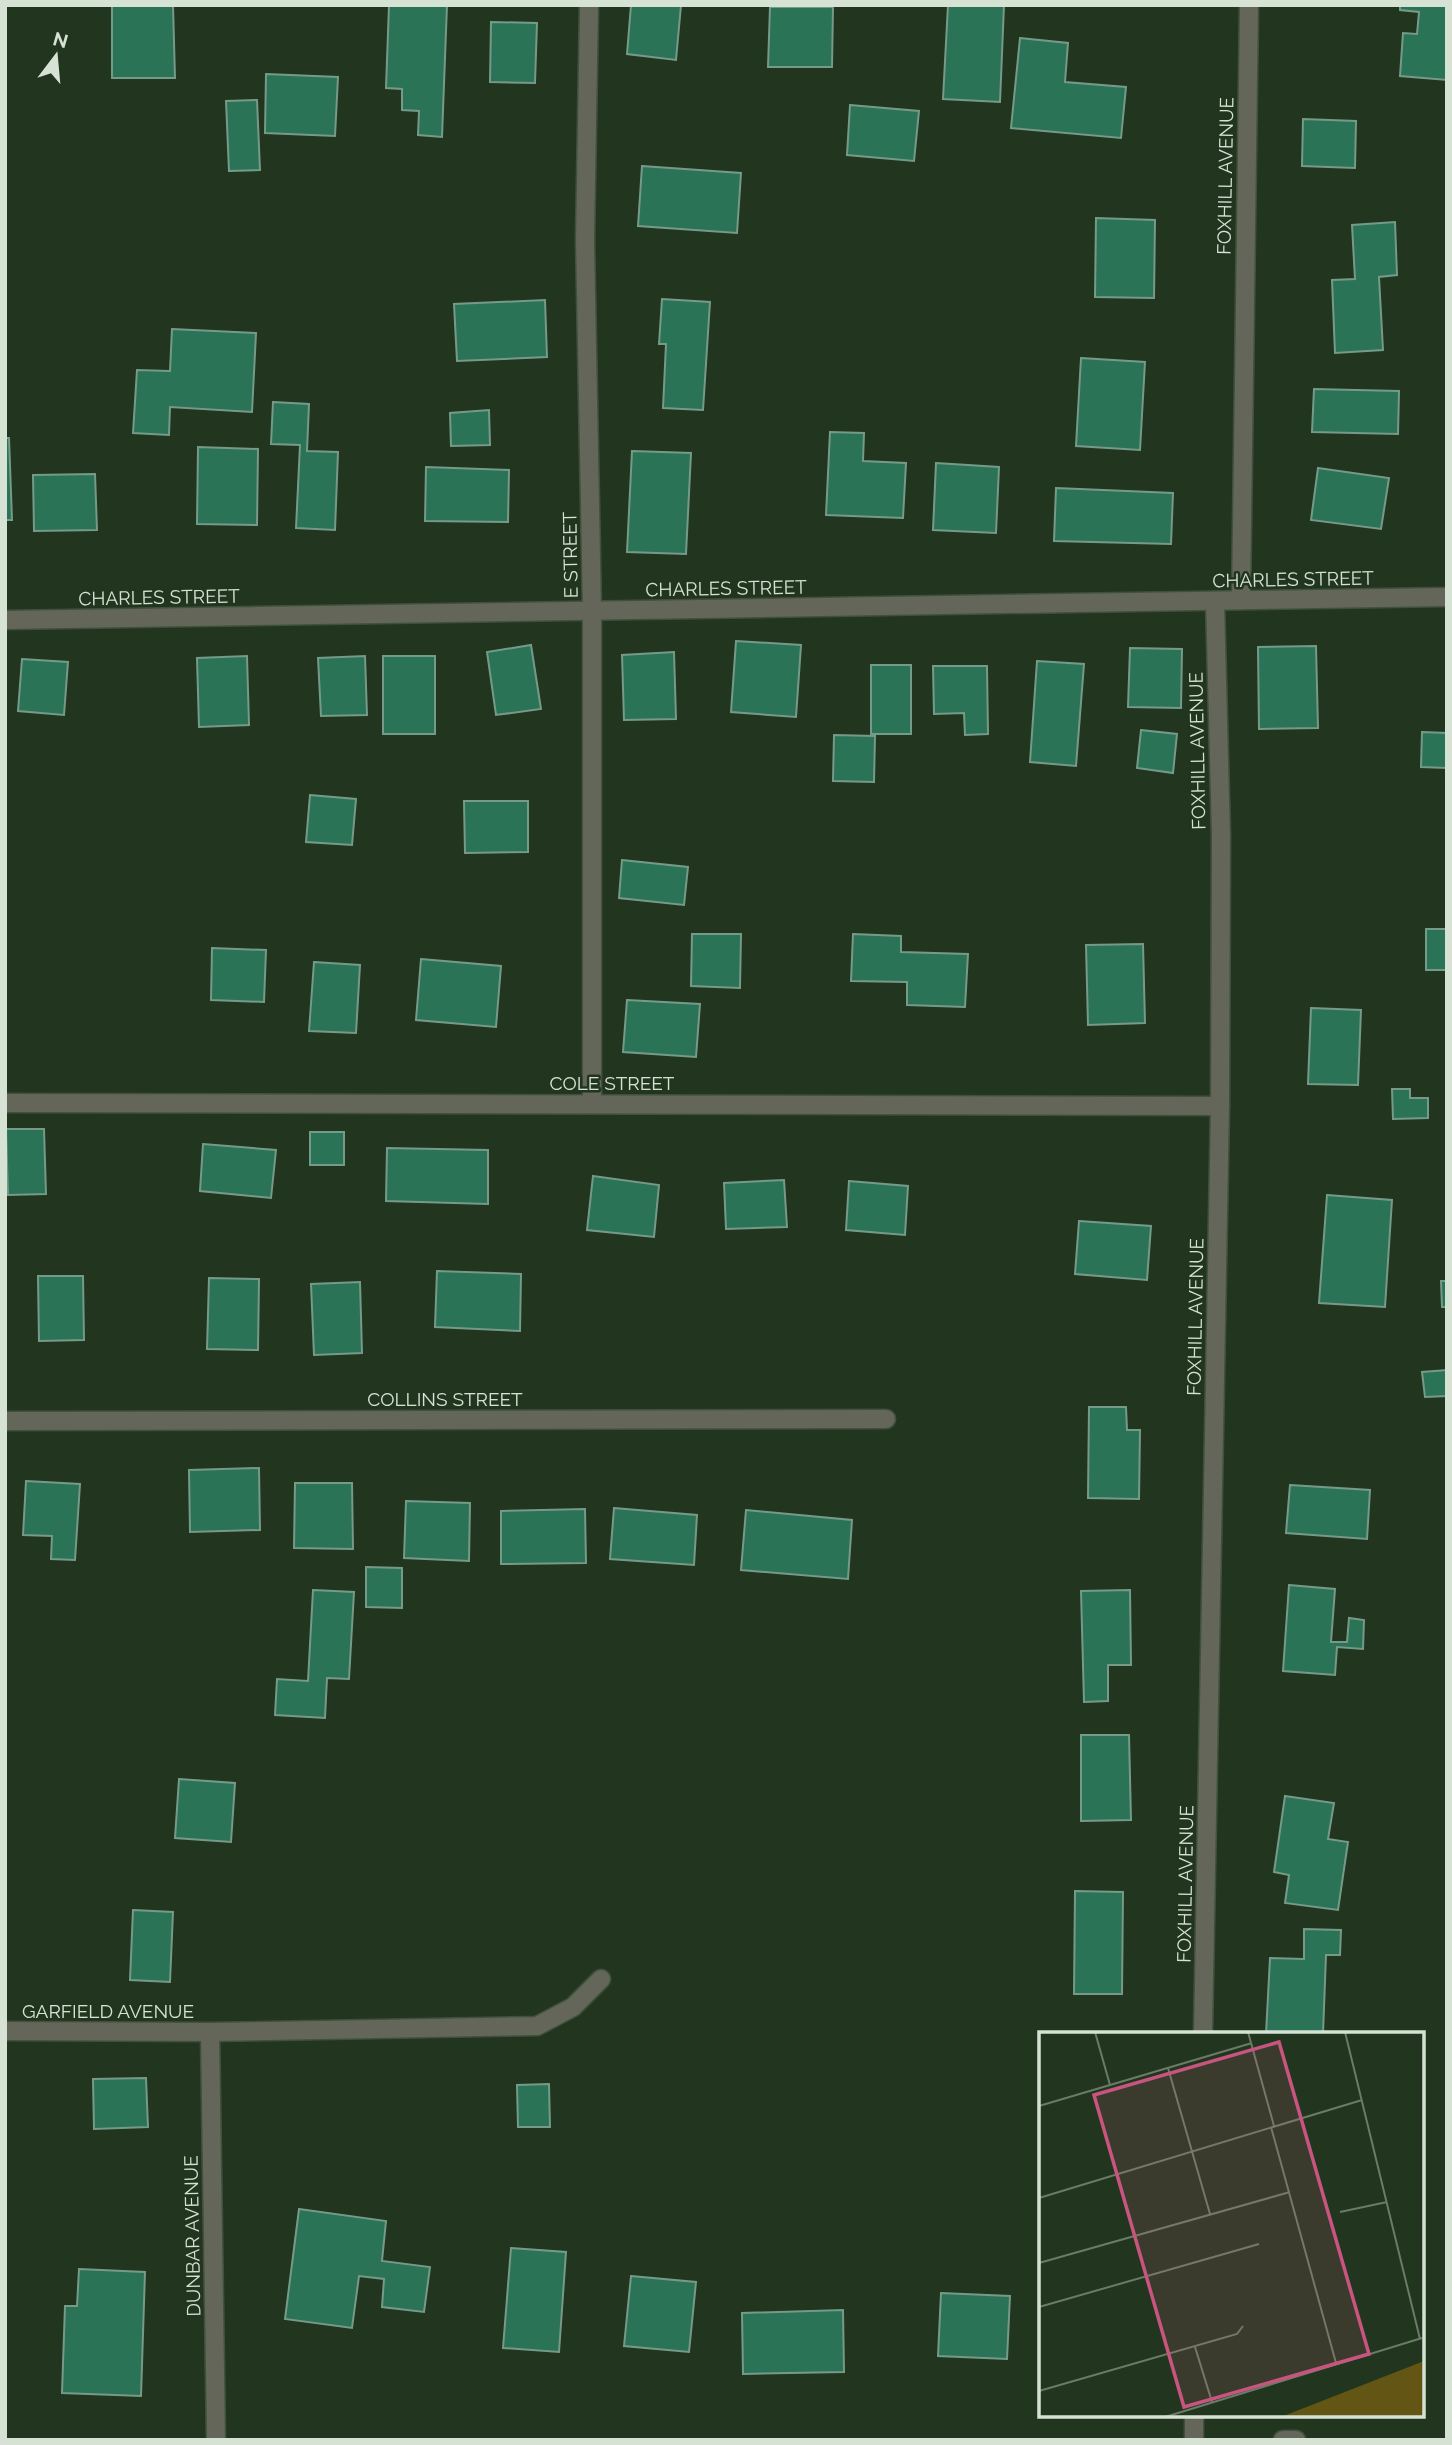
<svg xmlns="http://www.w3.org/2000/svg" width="1452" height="2445" viewBox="0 0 1452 2445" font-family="Raleway,sans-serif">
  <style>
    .building { fill: #2a7356; stroke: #769a88; stroke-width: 2 }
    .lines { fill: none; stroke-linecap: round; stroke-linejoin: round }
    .minor-casing { stroke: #3f513c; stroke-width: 21 }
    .tertiary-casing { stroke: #3f513c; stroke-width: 21 }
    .minor { stroke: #636659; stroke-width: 18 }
    .tertiary { stroke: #636659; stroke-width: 18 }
    .labels { text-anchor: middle; stroke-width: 5; stroke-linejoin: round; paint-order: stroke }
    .street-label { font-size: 19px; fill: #d6e3d4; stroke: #22351f }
    .inset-road { fill: none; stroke: #6a7b67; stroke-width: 2 }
    .view { fill: #c8557f; fill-opacity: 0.15; stroke: #c8557f; stroke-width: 3.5 }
    .inset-edge { fill: none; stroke: #d6e3d4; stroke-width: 3.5 }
  </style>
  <rect width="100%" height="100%" fill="#22351f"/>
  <g class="building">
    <polygon points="112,5 173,5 175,78 112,78"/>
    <polygon points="389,5 447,5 442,137 418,135 419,111 402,110 402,89 386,88"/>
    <polygon points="631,5 681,5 676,60 627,54"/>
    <polygon points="948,5 1004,5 1000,102 943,99"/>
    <polygon points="1400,5 1447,5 1447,80 1400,76 1403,33 1417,34 1419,12 1400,10"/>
    <polygon points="770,7 833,7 832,67 768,67"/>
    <polygon points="491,22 537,23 535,83 490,82"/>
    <polygon points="1020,38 1068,43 1065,82 1126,87 1121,138 1011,128"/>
    <polygon points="266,74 338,77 335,136 265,133"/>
    <polygon points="257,100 260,170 229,171 226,101"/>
    <polygon points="850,105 919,111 914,161 847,155"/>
    <polygon points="1303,119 1356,121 1355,168 1302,166"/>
    <polygon points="642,166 741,173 737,233 638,226"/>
    <polygon points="1096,218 1155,220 1154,298 1095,297"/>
    <polygon points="1395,222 1397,275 1379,277 1383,350 1335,353 1332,280 1355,279 1352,225"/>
    <polygon points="662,299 710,302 703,410 663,408 666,344 659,344"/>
    <polygon points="545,300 547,357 457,361 454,304"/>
    <polygon points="172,329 256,333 252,412 170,407 169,435 133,433 137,370 170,371"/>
    <polygon points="1081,358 1145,362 1140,450 1076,446"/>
    <polygon points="1314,389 1399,391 1398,434 1312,432"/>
    <polygon points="273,402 309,404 307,451 338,452 335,530 296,528 300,445 271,444"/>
    <polygon points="489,410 490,445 451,446 450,413"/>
    <polygon points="830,432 864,433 863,461 906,463 903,518 826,515"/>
    <polygon points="5,438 9,438 12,520 5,520"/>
    <polygon points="198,447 258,449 257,525 197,524"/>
    <polygon points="632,451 691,453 686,554 627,552"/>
    <polygon points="936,463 999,467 996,533 933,530"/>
    <polygon points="426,467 509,470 508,522 425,521"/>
    <polygon points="1318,468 1389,478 1381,529 1311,520"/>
    <polygon points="95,474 97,530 34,531 33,475"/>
    <polygon points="1056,488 1173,493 1171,544 1054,541"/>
    <polygon points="736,641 801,645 796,717 731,712"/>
    <polygon points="531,645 541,709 496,715 487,652"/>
    <polygon points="1316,646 1318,728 1259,729 1258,647"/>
    <polygon points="1130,648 1182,649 1181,708 1128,707"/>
    <polygon points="674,652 676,719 624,720 622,655"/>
    <polygon points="247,656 249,725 199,727 197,658"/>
    <polygon points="365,656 367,715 321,716 318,658"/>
    <rect x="383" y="656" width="52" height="78"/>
    <polygon points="22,659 68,662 64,715 18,711"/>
    <polygon points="1037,661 1084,664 1076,766 1030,762"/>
    <rect x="871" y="665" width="40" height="69"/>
    <polygon points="933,666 987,666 988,734 965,735 964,713 934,714"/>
    <polygon points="1141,730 1177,734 1173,773 1137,768"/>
    <polygon points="1422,732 1447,733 1447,768 1421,767"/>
    <polygon points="834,735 875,736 874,782 833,781"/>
    <polygon points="310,795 356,799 352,845 306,842"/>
    <polygon points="464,801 528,801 528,852 465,853"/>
    <polygon points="622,860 688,867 684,905 619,898"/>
    <rect x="1426" y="929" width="21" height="41"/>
    <polygon points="692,934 741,934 740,988 691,986"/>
    <polygon points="853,934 901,936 901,952 968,954 965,1007 907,1005 907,982 851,981"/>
    <polygon points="1143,944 1145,1023 1088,1025 1086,945"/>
    <polygon points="212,948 266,950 264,1002 211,1000"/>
    <polygon points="421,959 501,966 496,1027 416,1020"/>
    <polygon points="314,962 360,965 356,1033 309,1031"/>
    <polygon points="627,1000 700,1004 696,1057 623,1052"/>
    <polygon points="1311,1008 1361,1010 1358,1085 1308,1084"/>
    <polygon points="1392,1089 1410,1089 1410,1098 1428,1098 1428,1118 1393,1119"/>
    <polygon points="6,1129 44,1129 46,1194 8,1195"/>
    <rect x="310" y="1132" width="34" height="33"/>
    <polygon points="203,1144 276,1150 271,1198 200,1191"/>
    <polygon points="387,1148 488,1150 488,1204 386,1201"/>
    <polygon points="593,1176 659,1185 654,1237 587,1230"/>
    <polygon points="784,1180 787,1227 726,1229 724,1183"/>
    <polygon points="849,1181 908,1186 905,1235 846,1230"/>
    <polygon points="1327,1195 1392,1200 1385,1307 1319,1303"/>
    <polygon points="1079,1221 1151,1226 1147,1280 1075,1274"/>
    <polygon points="437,1271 521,1274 520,1331 435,1327"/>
    <polygon points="38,1276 83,1276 84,1340 39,1341"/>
    <polygon points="209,1278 259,1279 258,1350 207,1349"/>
    <polygon points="1441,1281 1447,1281 1447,1307 1442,1307"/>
    <polygon points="360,1282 362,1353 314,1355 311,1284"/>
    <polygon points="1447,1370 1447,1396 1425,1397 1422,1372"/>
    <polygon points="1089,1407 1126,1407 1127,1430 1140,1430 1139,1499 1088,1498"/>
    <polygon points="259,1468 260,1530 190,1532 189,1470"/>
    <polygon points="26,1481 80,1484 75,1560 51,1559 52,1536 23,1535"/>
    <polygon points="295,1483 352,1483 353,1549 294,1548"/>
    <polygon points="1290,1485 1370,1490 1367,1539 1286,1533"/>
    <polygon points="406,1501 470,1503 469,1561 404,1558"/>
    <polygon points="614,1508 697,1515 694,1565 610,1559"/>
    <polygon points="585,1509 586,1563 501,1564 501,1511"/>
    <polygon points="746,1510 852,1520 848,1579 741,1570"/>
    <polygon points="366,1567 402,1568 402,1608 366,1607"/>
    <polygon points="1289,1585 1335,1589 1331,1642 1347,1642 1349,1618 1364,1620 1363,1649 1337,1647 1335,1675 1283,1671"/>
    <polygon points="313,1590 354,1592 349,1679 327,1678 325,1718 275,1715 277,1679 308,1681"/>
    <polygon points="1130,1590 1131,1665 1108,1665 1108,1701 1084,1702 1081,1591"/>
    <polygon points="1081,1735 1129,1735 1131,1820 1081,1821"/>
    <polygon points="179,1779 235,1783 231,1842 175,1838"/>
    <polygon points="1285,1796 1334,1803 1328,1839 1348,1842 1338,1910 1285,1903 1289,1875 1274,1872"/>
    <polygon points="1075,1891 1123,1892 1122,1994 1074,1994"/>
    <polygon points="133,1910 173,1912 170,1982 130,1980"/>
    <polygon points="1304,1929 1341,1930 1340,1955 1326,1955 1323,2034 1266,2034 1270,1958 1304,1959"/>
    <polygon points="146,2078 148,2127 94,2129 93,2079"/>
    <polygon points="549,2084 550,2127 518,2127 517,2085"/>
    <polygon points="299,2209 386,2221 382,2261 430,2267 424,2312 382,2307 384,2279 359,2276 352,2328 285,2319"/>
    <polygon points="511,2248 566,2252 559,2352 503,2348"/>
    <polygon points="79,2269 145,2272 141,2396 62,2393 65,2306 77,2306"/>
    <polygon points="631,2276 696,2282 689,2352 624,2346"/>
    <polygon points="941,2293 1010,2296 1007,2359 938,2356"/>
    <polygon points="843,2310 844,2372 743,2374 742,2313"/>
  </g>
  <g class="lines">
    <defs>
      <g id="minor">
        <polyline points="589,5 585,240 592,611 592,1104"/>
        <polyline points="1241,600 1249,5"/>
        <polyline points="5,620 1447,597"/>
        <polyline points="5,1103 1220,1106"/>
        <polyline points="5,1421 886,1419"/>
        <polyline points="5,2031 210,2032 537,2026 573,2007 601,1979"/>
        <polyline points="210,2032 216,2440"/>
        <polyline points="1203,2034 1220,1106 1221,836 1215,601"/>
        <polyline points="1194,2440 1194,2415"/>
      </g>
      <polyline id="tertiary" points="1283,2440 1296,2440"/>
    </defs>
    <use href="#minor" class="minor-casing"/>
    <use href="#tertiary" class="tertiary-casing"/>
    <use href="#minor" class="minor"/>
    <use href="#tertiary" class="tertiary"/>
  </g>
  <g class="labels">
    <g class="street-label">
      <text transform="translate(1225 176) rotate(-89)" y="7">FOXHILL AVENUE</text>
      <text transform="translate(570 555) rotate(-91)" y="7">E STREET</text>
      <text transform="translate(1293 579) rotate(-1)" y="7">CHARLES STREET</text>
      <text transform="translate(726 588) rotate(-1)" y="7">CHARLES STREET</text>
      <text transform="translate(159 597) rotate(-1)" y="7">CHARLES STREET</text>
      <text transform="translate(1197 751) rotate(-91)" y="7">FOXHILL AVENUE</text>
      <text x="612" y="1090">COLE STREET</text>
      <text transform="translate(1195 1317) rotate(-89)" y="7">FOXHILL AVENUE</text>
      <text x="445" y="1406">COLLINS STREET</text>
      <text transform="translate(1185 1884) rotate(-89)" y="7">FOXHILL AVENUE</text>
      <text x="108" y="2018">GARFIELD AVENUE</text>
      <text transform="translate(192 2236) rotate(-91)" y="7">DUNBAR AVENUE</text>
    </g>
  </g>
  <g transform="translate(1039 2032)">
    <rect width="385" height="385" fill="#22351f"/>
    <path d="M385 329V385H242Z" fill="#635614"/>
    <path class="inset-road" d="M56 0 71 53M209 0 235 94M306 0 381 307M129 36 171 182M0 74 213 11M232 95 297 331M0 166 323 68M301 180 348 170M0 231 251 160M0 275 220 212M156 315 173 370M0 359 198 302 204 294M126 385 383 306"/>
    <path class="view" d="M240 10 330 322 145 375 55 63Z"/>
    <rect width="385" height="385" class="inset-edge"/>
  </g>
  <rect width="1452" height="2445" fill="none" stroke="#d6e3d4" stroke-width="14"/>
  <g transform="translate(56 56) rotate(16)" stroke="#22351f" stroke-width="5" paint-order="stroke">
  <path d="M0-5L12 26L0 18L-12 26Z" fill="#d6e3d4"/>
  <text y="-10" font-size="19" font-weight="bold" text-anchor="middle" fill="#d6e3d4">N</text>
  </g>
</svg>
